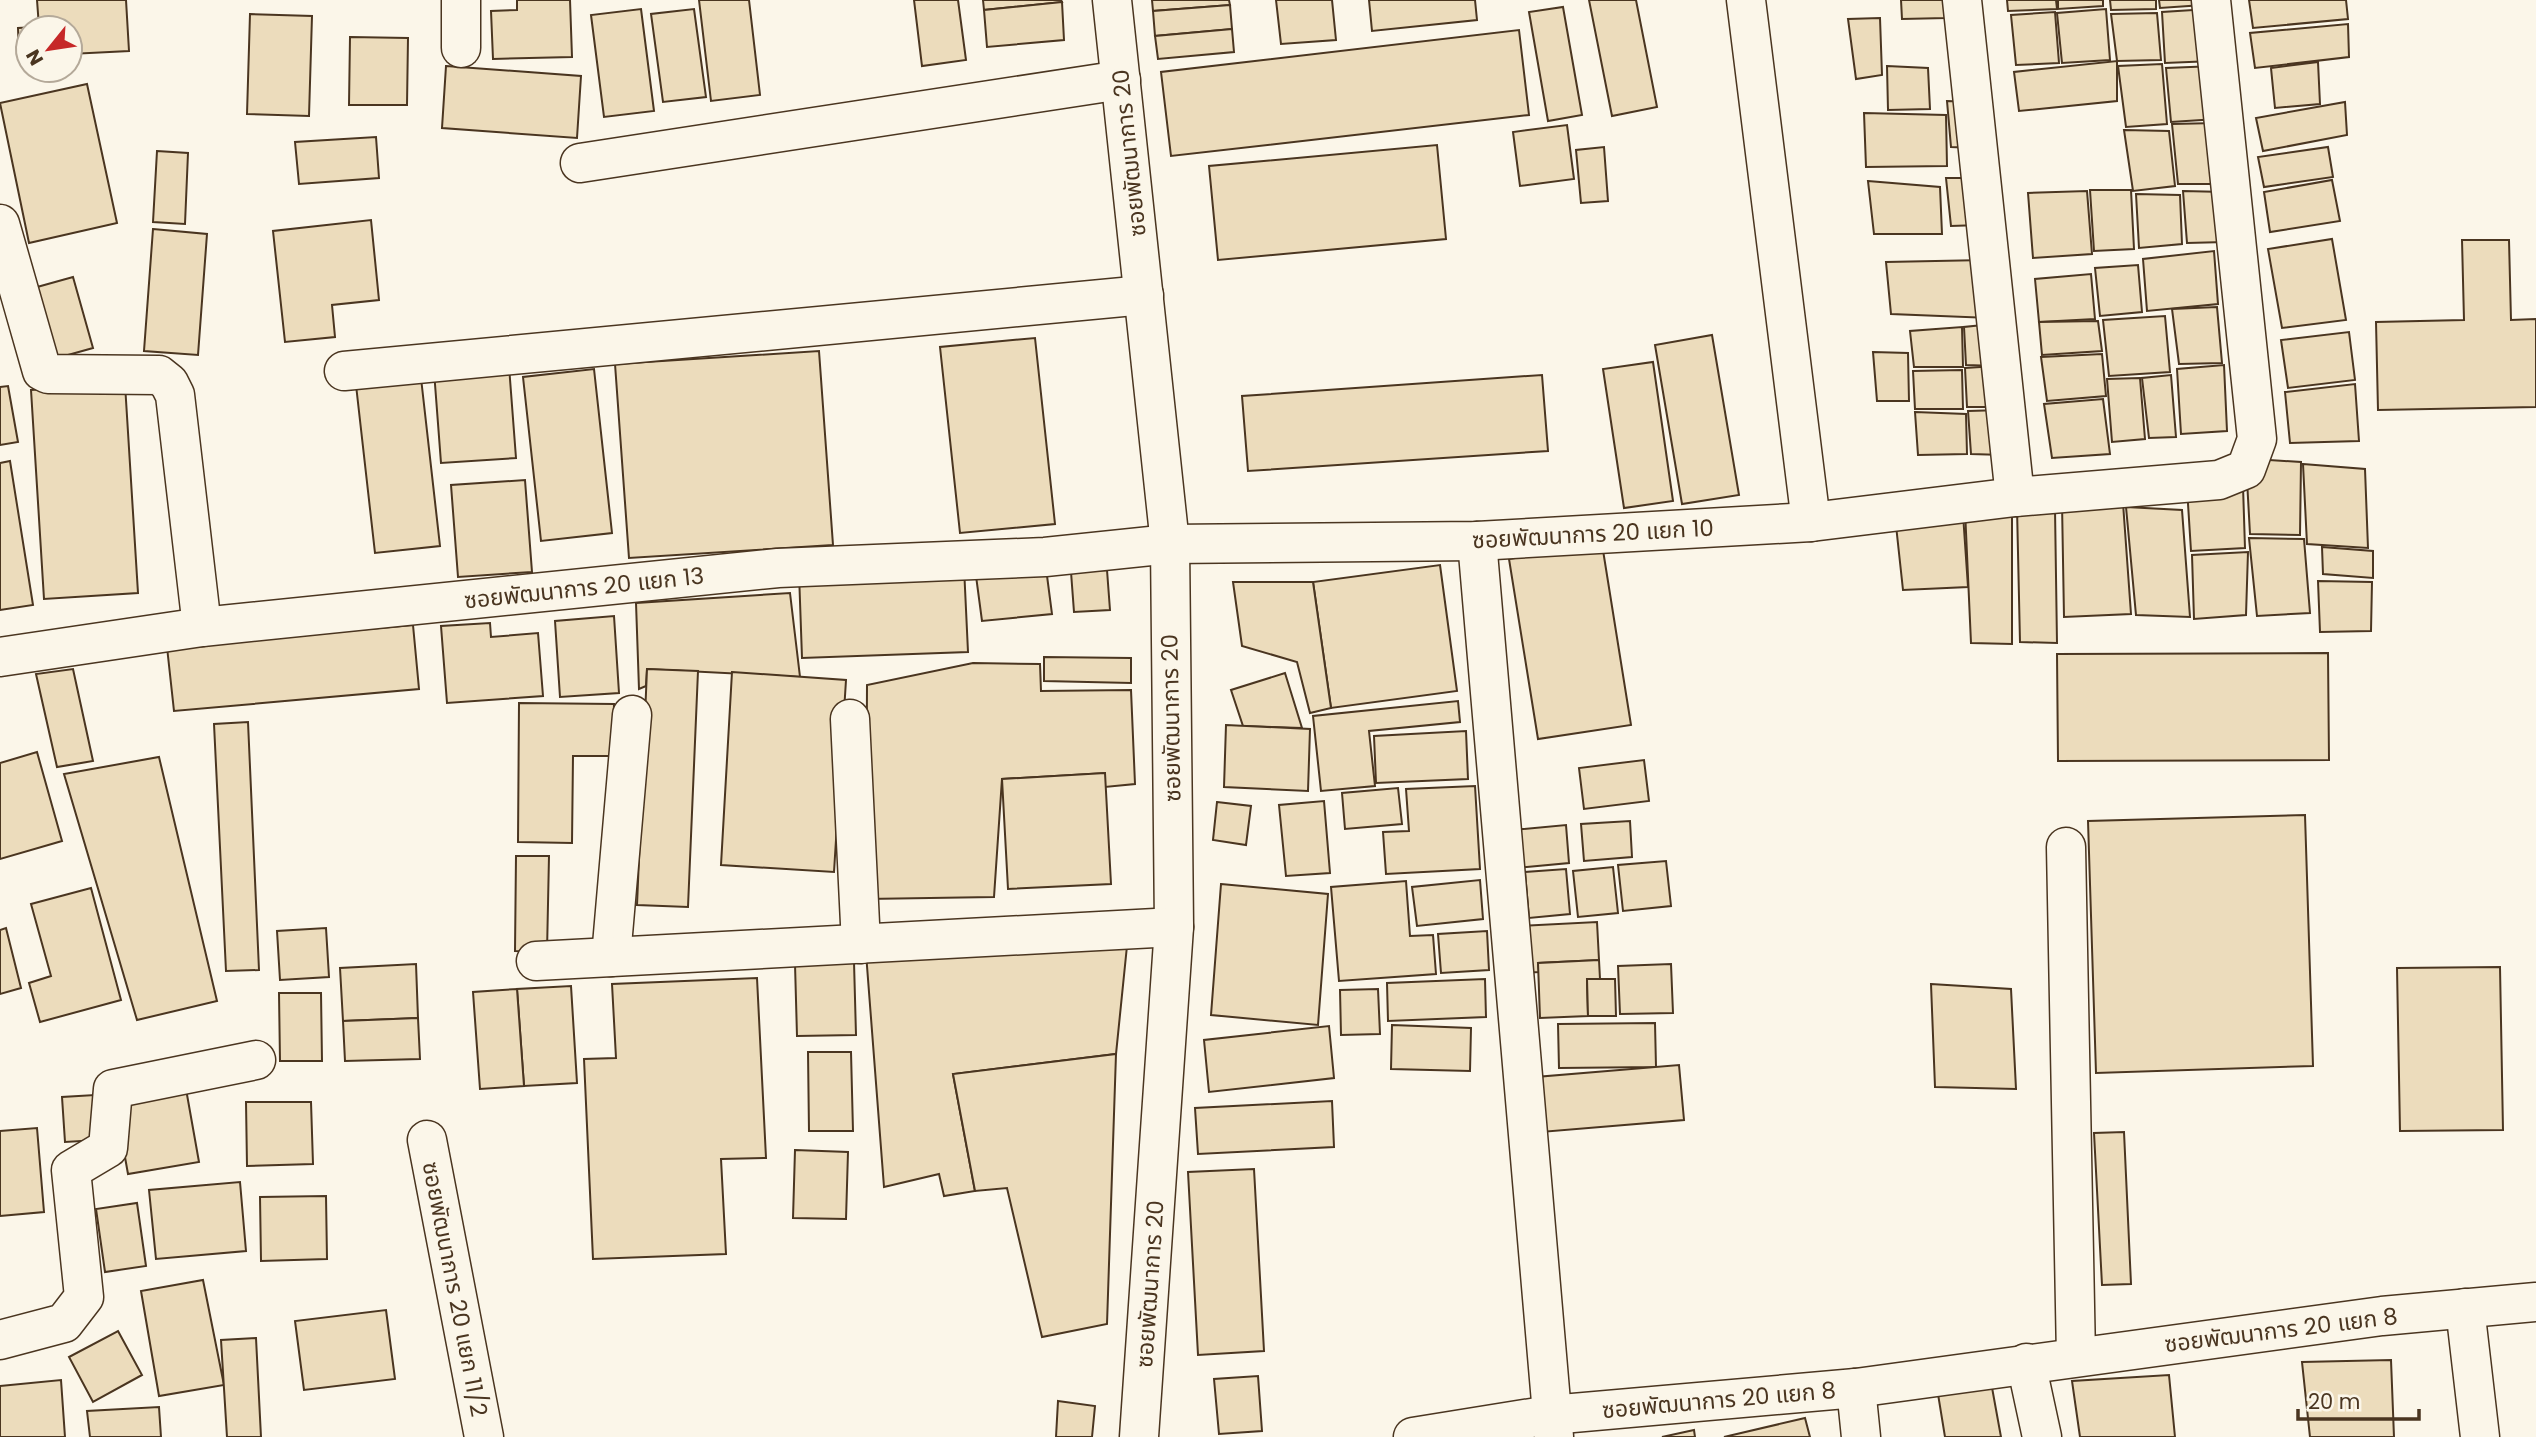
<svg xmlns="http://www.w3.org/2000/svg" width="2536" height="1437" viewBox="0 0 2536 1437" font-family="Poppins,'Noto Sans Thai',sans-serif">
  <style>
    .building { fill: #ecdcbc; stroke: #4a3520; stroke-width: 2 }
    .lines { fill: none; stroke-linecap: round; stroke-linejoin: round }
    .minor-casing { stroke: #4a3520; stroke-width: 41 }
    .minor { stroke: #fbf6e9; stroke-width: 38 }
    .labels { text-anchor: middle; stroke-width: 5; stroke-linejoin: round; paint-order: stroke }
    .street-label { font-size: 23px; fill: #4a3520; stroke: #fbf6e9 }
  </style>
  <rect width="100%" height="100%" fill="#fbf6e9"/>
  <g class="building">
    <polygon points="37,0 126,0 129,51 70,54 70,28 28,28 28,57 19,57 18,28 39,27"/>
    <polygon points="517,0 570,0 572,57 493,59 491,11 517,10"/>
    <polygon points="699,0 749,0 760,95 711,101"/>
    <polygon points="914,0 958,0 966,60 922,66"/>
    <polygon points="983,0 1061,0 1062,2 984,10"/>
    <polygon points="1152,0 1229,0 1230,5 1153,11"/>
    <polygon points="1276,0 1332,0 1336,40 1281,44"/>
    <polygon points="1369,0 1475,0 1477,20 1372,31"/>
    <polygon points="1589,0 1636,0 1657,107 1612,116"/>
    <polygon points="1901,0 1946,0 1946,18 1902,19"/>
    <polygon points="2007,0 2056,0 2057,9 2008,11"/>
    <polygon points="2058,0 2103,0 2103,6 2058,9"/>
    <polygon points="2110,0 2156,0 2156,9 2111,10"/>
    <polygon points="2159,0 2203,0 2203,5 2160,8"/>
    <polygon points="2249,0 2346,0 2348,19 2253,28"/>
    <polygon points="1062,2 1064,40 987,47 984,10"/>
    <polygon points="1230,5 1232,29 1155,36 1153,11"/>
    <polygon points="1563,7 1582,115 1548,121 1529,12"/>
    <polygon points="641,9 654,111 604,117 591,15"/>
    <polygon points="694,9 706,97 663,102 651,14"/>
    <polygon points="2106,9 2110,60 2062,63 2057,13"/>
    <polygon points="2209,9 2213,61 2165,63 2162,12"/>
    <polygon points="2055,12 2059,63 2016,65 2011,15"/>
    <polygon points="2157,13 2161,60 2117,61 2111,14"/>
    <polygon points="250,14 312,16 309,116 247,114"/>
    <polygon points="1880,18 1882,75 1856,79 1848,19"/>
    <polygon points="2348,24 2349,57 2255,68 2250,33"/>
    <polygon points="1232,29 1234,52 1158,59 1155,36"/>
    <polygon points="1519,30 1529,115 1171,156 1161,72"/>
    <polygon points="350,37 408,38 407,105 349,105"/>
    <polygon points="2117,61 2117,101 2019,111 2014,72"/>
    <polygon points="2318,62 2320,104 2275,108 2271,68"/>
    <polygon points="2162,64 2167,124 2126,127 2118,66"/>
    <polygon points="446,66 581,76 577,138 442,128"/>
    <polygon points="1887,66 1928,68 1930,109 1888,110"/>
    <polygon points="2215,66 2217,119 2171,122 2166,68"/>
    <polygon points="87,84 117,223 29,243 0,103"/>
    <polygon points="1947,101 1971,102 1974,148 1951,147"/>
    <polygon points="2345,102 2347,135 2263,151 2256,118"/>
    <polygon points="1864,113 1946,115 1947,166 1866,167"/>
    <polygon points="2216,123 2220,184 2178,184 2172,124"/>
    <polygon points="1567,125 1574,179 1520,186 1513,132"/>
    <polygon points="2124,130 2169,131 2175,186 2133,191"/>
    <polygon points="376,137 379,178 299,184 295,142"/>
    <polygon points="1437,145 1446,239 1218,260 1209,166"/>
    <polygon points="1604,147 1608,201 1581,203 1576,150"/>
    <polygon points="2328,147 2333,177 2264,187 2258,157"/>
    <polygon points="157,151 188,153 185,224 153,222"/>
    <polygon points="1946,178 1976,178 1980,225 1951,226"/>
    <polygon points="2332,180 2340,221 2270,232 2264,192"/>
    <polygon points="1868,181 1940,187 1942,234 1874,234"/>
    <polygon points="2090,190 2131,190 2134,249 2094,251"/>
    <polygon points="2087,191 2092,254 2033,258 2028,193"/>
    <polygon points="2183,191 2225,192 2225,242 2187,243"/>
    <polygon points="2136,194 2180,195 2182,244 2139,248"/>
    <polygon points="371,220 379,300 332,305 335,337 285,342 273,231"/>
    <polygon points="153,229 207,234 198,355 144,351"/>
    <polygon points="2332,239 2346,320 2282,328 2268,249"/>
    <polygon points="2462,240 2509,240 2511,320 2536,319 2536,407 2378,410 2376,322 2464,320"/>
    <polygon points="2214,251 2218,304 2147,311 2143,259"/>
    <polygon points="1985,260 1990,318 1891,314 1886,262"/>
    <polygon points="2138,265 2142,312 2100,316 2095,268"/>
    <polygon points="2091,274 2095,319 2039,322 2035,279"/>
    <polygon points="73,277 93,348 50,360 30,289"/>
    <polygon points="2217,307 2222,363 2179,364 2172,309"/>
    <polygon points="2165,316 2170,372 2109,376 2103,320"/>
    <polygon points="2098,321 2102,351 2042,355 2039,322"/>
    <polygon points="1992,324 1996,366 1966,365 1964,327"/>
    <polygon points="1962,327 1963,367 1914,367 1910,331"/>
    <polygon points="2349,332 2355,380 2288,388 2281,340"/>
    <polygon points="1712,335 1739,495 1682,504 1655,345"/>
    <polygon points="1035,338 1055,524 960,533 940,347"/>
    <polygon points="819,351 833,545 629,558 615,364"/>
    <polygon points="1873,352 1908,353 1909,401 1877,401"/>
    <polygon points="2102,354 2106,396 2047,401 2041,357"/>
    <polygon points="1653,362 1673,501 1624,508 1603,369"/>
    <polygon points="2224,365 2227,431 2181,434 2177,369"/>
    <polygon points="509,366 516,458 441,463 434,371"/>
    <polygon points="1996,366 2001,407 1967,407 1965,368"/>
    <polygon points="594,369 612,533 541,541 523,377"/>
    <polygon points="1962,370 1963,409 1915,409 1913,371"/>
    <polygon points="1542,375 1548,451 1248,471 1242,396"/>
    <polygon points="2171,375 2176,437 2149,438 2142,378"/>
    <polygon points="421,378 440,546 375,553 356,385"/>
    <polygon points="2140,378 2145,439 2112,442 2107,379"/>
    <polygon points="125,384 138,593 44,599 31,390"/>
    <polygon points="2355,384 2359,441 2290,443 2285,392"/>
    <polygon points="8,386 18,442 0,445 0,387"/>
    <polygon points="2103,399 2110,454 2052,458 2044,404"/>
    <polygon points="2002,410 2003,455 1971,454 1968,411"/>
    <polygon points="1915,412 1966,414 1967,454 1918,455"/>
    <polygon points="2254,459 2301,462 2300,535 2250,534 2247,480"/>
    <polygon points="10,461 33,605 0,610 0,463"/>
    <polygon points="2303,464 2365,469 2368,548 2307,544"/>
    <polygon points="525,480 532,572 458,577 451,485"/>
    <polygon points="2243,486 2245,548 2191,551 2187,488"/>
    <polygon points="2062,503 2123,503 2131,614 2064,617"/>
    <polygon points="2126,507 2182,510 2190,617 2136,615"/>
    <polygon points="2012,508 2012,644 1971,643 1965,510"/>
    <polygon points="2017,508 2055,509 2057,643 2020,642"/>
    <polygon points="1963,514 1968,587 1903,590 1895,516"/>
    <polygon points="2249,538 2304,539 2310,613 2257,616"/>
    <polygon points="1602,544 1631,725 1538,739 1509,559"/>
    <polygon points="2322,547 2373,551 2373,578 2323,574"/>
    <polygon points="2248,552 2246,615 2194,619 2192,555"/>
    <polygon points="1440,565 1457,691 1331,708 1313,582"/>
    <polygon points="964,567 968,652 802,658 799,573"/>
    <polygon points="1046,568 1052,614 982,621 976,576"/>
    <polygon points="1107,570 1110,610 1074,612 1071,572"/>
    <polygon points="2318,581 2372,582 2371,631 2320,632"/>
    <polygon points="1233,582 1313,582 1331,708 1310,713 1297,662 1242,646"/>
    <polygon points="790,593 800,677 647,669 646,686 639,689 636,603"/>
    <polygon points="614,616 619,693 560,697 555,621"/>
    <polygon points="490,623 491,637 538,633 543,696 447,703 441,626"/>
    <polygon points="413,625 419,689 174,711 167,647"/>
    <polygon points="2328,653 2329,760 2058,761 2057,654"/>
    <polygon points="1044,657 1131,658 1131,683 1044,681"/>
    <polygon points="973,663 1040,664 1041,691 1131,690 1135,784 1105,787 1105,773 1002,779 994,897 866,899 867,685"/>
    <polygon points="73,669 93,761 57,767 36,674"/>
    <polygon points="647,669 698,671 688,907 637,905"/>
    <polygon points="732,672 846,680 834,872 721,865"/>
    <polygon points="1285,673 1302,728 1243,726 1231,690"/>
    <polygon points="1458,701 1460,722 1369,731 1375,786 1321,791 1313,716"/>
    <polygon points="519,703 614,704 613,756 573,756 572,843 518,842"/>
    <polygon points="248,722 259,970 226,971 214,724"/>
    <polygon points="1226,725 1310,729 1308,791 1224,787"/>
    <polygon points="1466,731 1468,779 1376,783 1374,736"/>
    <polygon points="37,752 62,841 0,859 0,763"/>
    <polygon points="159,757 217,1001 137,1020 64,774"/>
    <polygon points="1644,760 1649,801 1584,809 1579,768"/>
    <polygon points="1105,773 1111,884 1008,889 1002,779"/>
    <polygon points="1475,786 1480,869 1386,874 1383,832 1409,831 1406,789"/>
    <polygon points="1398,788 1402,824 1345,829 1342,793"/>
    <polygon points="1324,801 1330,873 1286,876 1279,805"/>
    <polygon points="1217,802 1251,806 1246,845 1213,840"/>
    <polygon points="2305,815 2313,1066 2096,1073 2088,821"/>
    <polygon points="1630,821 1632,857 1584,861 1581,824"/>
    <polygon points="1566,825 1569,863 1515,868 1512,830"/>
    <polygon points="516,856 549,856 547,952 515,951"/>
    <polygon points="1666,861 1671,906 1623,911 1618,865"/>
    <polygon points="1613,867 1618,913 1578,917 1573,871"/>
    <polygon points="1566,869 1570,914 1529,918 1525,872"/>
    <polygon points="1480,880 1483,919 1417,926 1412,887"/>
    <polygon points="1406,881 1410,936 1433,935 1436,974 1339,981 1331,887"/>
    <polygon points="1221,884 1328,894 1318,1025 1211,1015"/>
    <polygon points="91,888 121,1000 40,1022 29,983 51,976 31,904"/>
    <polygon points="1597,922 1599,960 1538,963 1539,972 1521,973 1519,926"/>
    <polygon points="6,928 21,988 0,994 0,930"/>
    <polygon points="326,928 329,977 280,980 277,931"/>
    <polygon points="1487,931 1489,970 1441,973 1438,934"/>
    <polygon points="1128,936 1116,1054 953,1074 975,1191 944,1196 939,1174 884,1187 866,953"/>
    <polygon points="1599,960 1600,979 1587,979 1588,1016 1540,1018 1538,963"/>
    <polygon points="854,962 856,1035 797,1036 795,964"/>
    <polygon points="416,964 418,1018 343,1021 340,968"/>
    <polygon points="1671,964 1673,1013 1620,1014 1618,966"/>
    <polygon points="2500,967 2503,1130 2400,1131 2397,968"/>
    <polygon points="757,978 766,1158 721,1159 726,1254 593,1259 584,1059 616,1058 612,984"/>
    <polygon points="1485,979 1486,1017 1388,1021 1387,983"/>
    <polygon points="1587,979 1615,979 1616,1016 1588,1016"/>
    <polygon points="1931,984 2011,989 2016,1089 1935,1087"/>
    <polygon points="571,986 577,1083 524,1086 517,989"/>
    <polygon points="517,989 524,1086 480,1089 473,992"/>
    <polygon points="1378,989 1380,1034 1341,1035 1340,990"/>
    <polygon points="279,993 321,993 322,1061 280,1061"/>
    <polygon points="418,1018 420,1059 345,1061 343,1021"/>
    <polygon points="1655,1023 1656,1067 1559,1068 1558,1024"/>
    <polygon points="1392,1025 1471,1028 1470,1071 1391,1069"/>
    <polygon points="1329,1026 1334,1078 1209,1092 1204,1040"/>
    <polygon points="808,1052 851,1052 853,1131 809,1131"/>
    <polygon points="1116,1054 1107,1324 1042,1337 1007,1188 975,1191 953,1074"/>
    <polygon points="1679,1065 1684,1120 1541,1132 1536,1077"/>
    <polygon points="186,1089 199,1162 128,1174 115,1101"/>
    <polygon points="95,1095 98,1140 65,1142 62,1097"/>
    <polygon points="1332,1101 1334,1147 1198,1154 1195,1108"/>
    <polygon points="246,1102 311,1102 313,1164 247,1166"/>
    <polygon points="37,1128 44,1212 0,1216 0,1131"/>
    <polygon points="2124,1132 2131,1284 2102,1285 2094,1133"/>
    <polygon points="795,1150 848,1152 846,1219 793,1218"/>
    <polygon points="1254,1169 1264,1351 1198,1355 1188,1172"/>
    <polygon points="240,1182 246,1251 156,1259 149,1190"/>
    <polygon points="326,1196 327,1259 261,1261 260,1197"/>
    <polygon points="137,1203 146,1266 105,1272 96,1209"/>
    <polygon points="203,1280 224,1385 159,1396 141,1291"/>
    <polygon points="386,1310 395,1379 304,1390 295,1321"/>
    <polygon points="118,1331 142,1375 93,1402 69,1357"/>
    <polygon points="256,1338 261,1437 227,1437 221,1340"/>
    <polygon points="2391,1360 2394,1437 2310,1437 2302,1362"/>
    <polygon points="2169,1375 2175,1437 2080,1437 2072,1381"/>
    <polygon points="1258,1376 1262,1431 1219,1434 1214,1379"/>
    <polygon points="61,1380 65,1437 0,1437 0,1386"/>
    <polygon points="1991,1382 2001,1437 1945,1437 1937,1388"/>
    <polygon points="1058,1401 1095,1406 1092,1437 1056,1437"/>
    <polygon points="159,1407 161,1437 90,1437 87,1411"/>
    <polygon points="1805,1418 1810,1437 1724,1437"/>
    <polygon points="1694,1430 1695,1437 1662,1437"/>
  </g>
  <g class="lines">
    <defs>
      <g id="minor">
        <polyline points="1112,0 1170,544 1174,927 1139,1437"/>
        <polyline points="1746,0 1811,522"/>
        <polyline points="1962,0 2015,497"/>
        <polyline points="461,48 461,0"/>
        <polyline points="580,163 1121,80"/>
        <polyline points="0,224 42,371 48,374 159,375 169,383 175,395 202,627"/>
        <polyline points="344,371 1144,295"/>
        <polyline points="1477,541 1554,1437"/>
        <polyline points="0,657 202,627 778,568 1045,557 1170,544 1477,541 1811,522 2015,497 2219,480 2246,469 2257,439 2211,0"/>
        <polyline points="850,719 861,944"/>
        <polyline points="2066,847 2076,1357"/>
        <polyline points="611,957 632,715"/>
        <polyline points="536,961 1174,927"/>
        <polyline points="427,1140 484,1437"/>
        <polyline points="2465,1308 2480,1437"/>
        <polyline points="0,1340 64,1323 84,1297 71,1170 108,1148 113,1089 256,1060"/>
        <polyline points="2026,1363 2042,1437"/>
        <polyline points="1856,1388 1861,1437"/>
        <polyline points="1413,1437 1550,1415 1856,1388 2382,1316 2536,1302"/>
      </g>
    </defs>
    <use href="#minor" class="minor-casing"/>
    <use href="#minor" class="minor"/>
  </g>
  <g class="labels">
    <g class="street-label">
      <text transform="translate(1129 153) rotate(-96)" y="8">ซอยพัฒนาการ 20</text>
      <text transform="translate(1593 534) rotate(-3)" y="8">ซอยพัฒนาการ 20 แยก 10</text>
      <text transform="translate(584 588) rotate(-6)" y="8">ซอยพัฒนาการ 20 แยก 13</text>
      <text transform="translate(1171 718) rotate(-91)" y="8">ซอยพัฒนาการ 20</text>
      <text transform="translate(1150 1284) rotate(-86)" y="8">ซอยพัฒนาการ 20</text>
      <text transform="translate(455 1289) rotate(79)" y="8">ซอยพัฒนาการ 20 แยก 11/2</text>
      <text transform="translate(2281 1330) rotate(-7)" y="8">ซอยพัฒนาการ 20 แยก 8</text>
      <text transform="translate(1719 1400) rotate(-5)" y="8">ซอยพัฒนาการ 20 แยก 8</text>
    </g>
  </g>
  <g transform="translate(49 49) rotate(240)"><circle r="33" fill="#fbf6e9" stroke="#b4a999" stroke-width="2"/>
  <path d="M0-5L12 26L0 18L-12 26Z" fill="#c62828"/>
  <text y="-10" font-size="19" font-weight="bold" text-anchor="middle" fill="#4a3520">N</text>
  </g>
  <path d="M2298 1409v10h121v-10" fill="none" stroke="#4a3520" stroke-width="3.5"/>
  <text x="2308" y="1409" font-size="21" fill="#4a3520" stroke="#fbf6e9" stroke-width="5" paint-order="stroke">20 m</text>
</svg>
